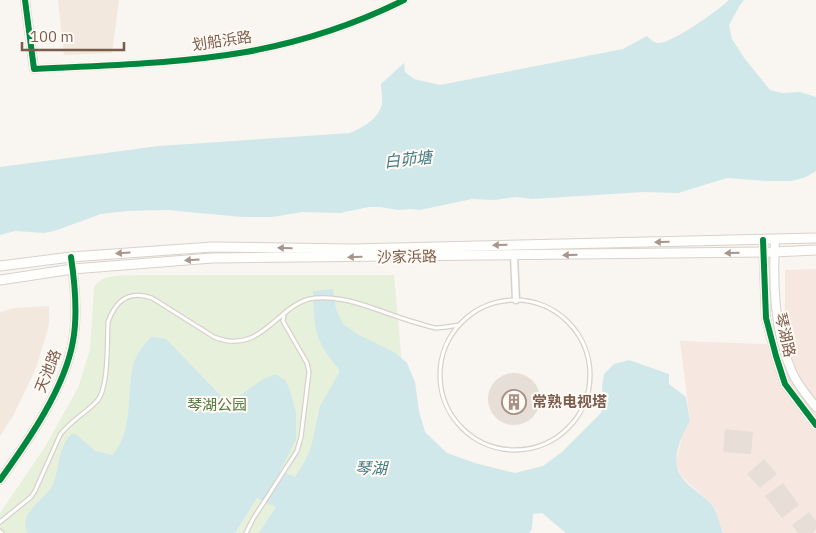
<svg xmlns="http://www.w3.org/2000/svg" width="816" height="533" viewBox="0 0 816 533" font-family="'IBM Plex Sans','Noto Sans SC',sans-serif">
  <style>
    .residential { fill: #f2e8de }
    .commercial { fill: #f6e8e1 }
    .green { fill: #e7f0db }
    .water { fill: #d0e8ea }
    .building { fill: #e6ded7 }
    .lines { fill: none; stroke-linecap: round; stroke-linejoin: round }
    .service-casing { stroke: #d7d1cb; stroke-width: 5.5 }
    .minor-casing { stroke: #d7d1cb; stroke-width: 9 }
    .tertiary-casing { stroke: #d7d1cb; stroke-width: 10 }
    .secondary-casing { stroke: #d9d2cb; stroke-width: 11 }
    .service { stroke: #fefefd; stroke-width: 3 }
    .minor { stroke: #fefefd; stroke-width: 6 }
    .tertiary { stroke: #fefefd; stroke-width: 8 }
    .secondary { stroke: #fefefd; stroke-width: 9 }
    .cycleway-casing { stroke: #fffaf3; stroke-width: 9 }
    .cycleway { stroke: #00873e; stroke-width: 6 }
    .oneway { fill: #a8958b }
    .labels { text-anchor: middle; stroke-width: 4; stroke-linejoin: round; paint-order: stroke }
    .street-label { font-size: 15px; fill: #7a5c4d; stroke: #fffaf3 }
    .poi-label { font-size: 15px; font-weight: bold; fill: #7a5c4d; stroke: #fffaf3; text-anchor: start }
    .park-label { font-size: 15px; fill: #537a41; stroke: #fffaf3 }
    .water-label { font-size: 16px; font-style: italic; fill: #437c86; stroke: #fffaf3 }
  </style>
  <rect width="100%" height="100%" fill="#f9f5f0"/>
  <g class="residential">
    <polygon points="58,0 119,0 112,53 64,55"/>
    <polygon points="49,306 49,325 36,368 14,414 0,436 0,312 15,308"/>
  </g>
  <polygon class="commercial" points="816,269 816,533 723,533 715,509 705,498 681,476 676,462 683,433 690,421 680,341 792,345 785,313 785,270"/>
  <path class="green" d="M135 275H394L402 363 288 533H0V513L45 447 78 388 90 350 94 287C102 274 121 276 135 275Z"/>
  <g class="water">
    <path d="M729 0H744L740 5 729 25 732 39 745 59 770 90 782 93 800 92 816 97V171L806 177 792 181H767L727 178 678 193 644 192 532 199 516 197 494 200 472 199 420 210 411 209 398 210 380 207H369L340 213 302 212 273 217H242L167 210 127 211 101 214 54 231 44 233 15 231 0 235V167L159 146 350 133C362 128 379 119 382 104 383 99 381 90 381 84L404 63 405 72 414 79 440 85 623 49 647 36C650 39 653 42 657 43 670 45 719 10 729 0Z"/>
    <path d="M333 289 336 309 343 324 357 334 394 352 407 363 415 382 419 411 425 432 447 453 475 463 515 473 543 466 562 452 601 413 603 401 602 387 604 374 614 364 629 360 669 374V384L686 397 690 421C681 437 670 459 681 476 687 487 705 495 714 508 718 515 720 525 723 533H566L542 513 533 514 532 529 529 533H259L276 507 257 498 235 533H28C17 515 42 501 51 488 61 471 55 452 71 434H76L95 451 112 455C133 433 127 398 132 370 134 357 142 347 151 337L166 339 222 397 232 401 263 379 275 374 286 381 291 394 296 413V440L280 471 295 477 305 461 311 447 320 406 339 373V369C314 341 314 327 313 291Z"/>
  </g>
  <g class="building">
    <circle cx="514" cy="399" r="26"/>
    <polygon points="725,429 753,432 751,454 723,452"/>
    <polygon points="764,459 777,474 760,488 747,474"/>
    <polygon points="783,483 799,505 782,518 765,496"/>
    <polygon points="809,512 816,521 816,530 812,533 798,533 792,525"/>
  </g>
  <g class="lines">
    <defs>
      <g id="service">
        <circle cx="515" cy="375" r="75"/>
        <path d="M0 522 31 497 35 491 60 435C70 421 86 413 97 401 109 388 107 340 108 322 116 300 129 290 152 298L214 337C263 357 277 302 315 298 350 295 381 313 414 322 421 324 429 327 436 328 444 328 452 326 459 325"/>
        <polyline points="0,531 2,533"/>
        <polyline points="246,533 253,519 297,451 301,437 309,372 307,363 283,321 284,315"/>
      </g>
      <g id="minor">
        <path d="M34 69C105 65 176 64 246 52 301 42 354 25 404 0"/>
        <polyline points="514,256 516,300"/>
      </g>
      <g id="tertiary">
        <polyline points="25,0 34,69"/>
        <polyline points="763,240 766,318 776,356 785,384 816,425"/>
        <path d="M775 240C773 283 774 332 792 372 797 384 808 397 816 407"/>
        <path d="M0 480C28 441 65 388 73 341 78 314 75 284 71 257"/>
      </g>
      <g id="secondary">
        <polyline points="0,266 71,257 212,247 353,249 816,238"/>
        <polyline points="0,280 73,269 212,258 774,252 816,250"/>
      </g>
    </defs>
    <use href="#service" class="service-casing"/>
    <use href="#minor" class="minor-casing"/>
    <use href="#tertiary" class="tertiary-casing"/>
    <use href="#secondary" class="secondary-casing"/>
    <use href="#service" class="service"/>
    <use href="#minor" class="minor"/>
    <use href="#tertiary" class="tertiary"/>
    <use href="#secondary" class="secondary"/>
    <defs>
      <g id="cycleway">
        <path d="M25 0 34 69C105 65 176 64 246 52 301 42 354 25 404 0"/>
        <polyline points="763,240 766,318 776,356 785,384 816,425"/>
        <path d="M0 480C28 441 65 388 73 341 78 314 75 284 71 257"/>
      </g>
    </defs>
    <use href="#cycleway" class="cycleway-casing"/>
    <use href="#cycleway" class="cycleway"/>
  </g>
  <defs><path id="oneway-solid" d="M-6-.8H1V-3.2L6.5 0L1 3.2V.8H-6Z" transform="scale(1.25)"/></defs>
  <g class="oneway">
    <use href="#oneway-solid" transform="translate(662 242) rotate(179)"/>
    <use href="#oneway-solid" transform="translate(500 245) rotate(179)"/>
    <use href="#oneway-solid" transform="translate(285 248) rotate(-179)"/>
    <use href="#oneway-solid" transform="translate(123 253) rotate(176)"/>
    <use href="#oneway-solid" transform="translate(732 253) rotate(179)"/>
    <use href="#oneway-solid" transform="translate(570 255) rotate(179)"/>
    <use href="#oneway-solid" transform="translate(355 257) rotate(179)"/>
    <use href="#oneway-solid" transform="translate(192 260) rotate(176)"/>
  </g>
  <defs>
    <symbol id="building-ring" viewBox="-11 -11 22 22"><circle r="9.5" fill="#fffaf3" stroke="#a69286" stroke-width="1.5"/><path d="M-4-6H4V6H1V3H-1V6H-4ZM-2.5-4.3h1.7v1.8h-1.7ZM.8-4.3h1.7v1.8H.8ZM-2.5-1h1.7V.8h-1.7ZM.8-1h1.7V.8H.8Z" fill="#a69286"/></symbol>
  </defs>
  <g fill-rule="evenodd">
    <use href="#building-ring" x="500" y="388" width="28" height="28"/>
  </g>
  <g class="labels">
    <g class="street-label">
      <text transform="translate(222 41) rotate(-8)" y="5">划船浜路</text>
      <text transform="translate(407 257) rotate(-1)" y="5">沙家浜路</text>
      <text transform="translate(785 335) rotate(77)" y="5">琴湖路</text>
      <text transform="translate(48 371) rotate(-68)" y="5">天池路</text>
    </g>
    <g class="poi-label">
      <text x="532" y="407">常熟电视塔</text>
    </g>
    <g class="park-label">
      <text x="217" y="410">琴湖公园</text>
    </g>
    <g class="water-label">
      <text transform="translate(408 159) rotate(-6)" y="6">白茆塘</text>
      <text x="371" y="474">琴湖</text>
    </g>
  </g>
  <path d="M22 42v8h102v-8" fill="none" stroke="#7a5c4d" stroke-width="2.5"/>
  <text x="30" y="42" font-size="15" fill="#7a5c4d" stroke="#fffaf3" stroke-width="4" paint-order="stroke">100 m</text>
</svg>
